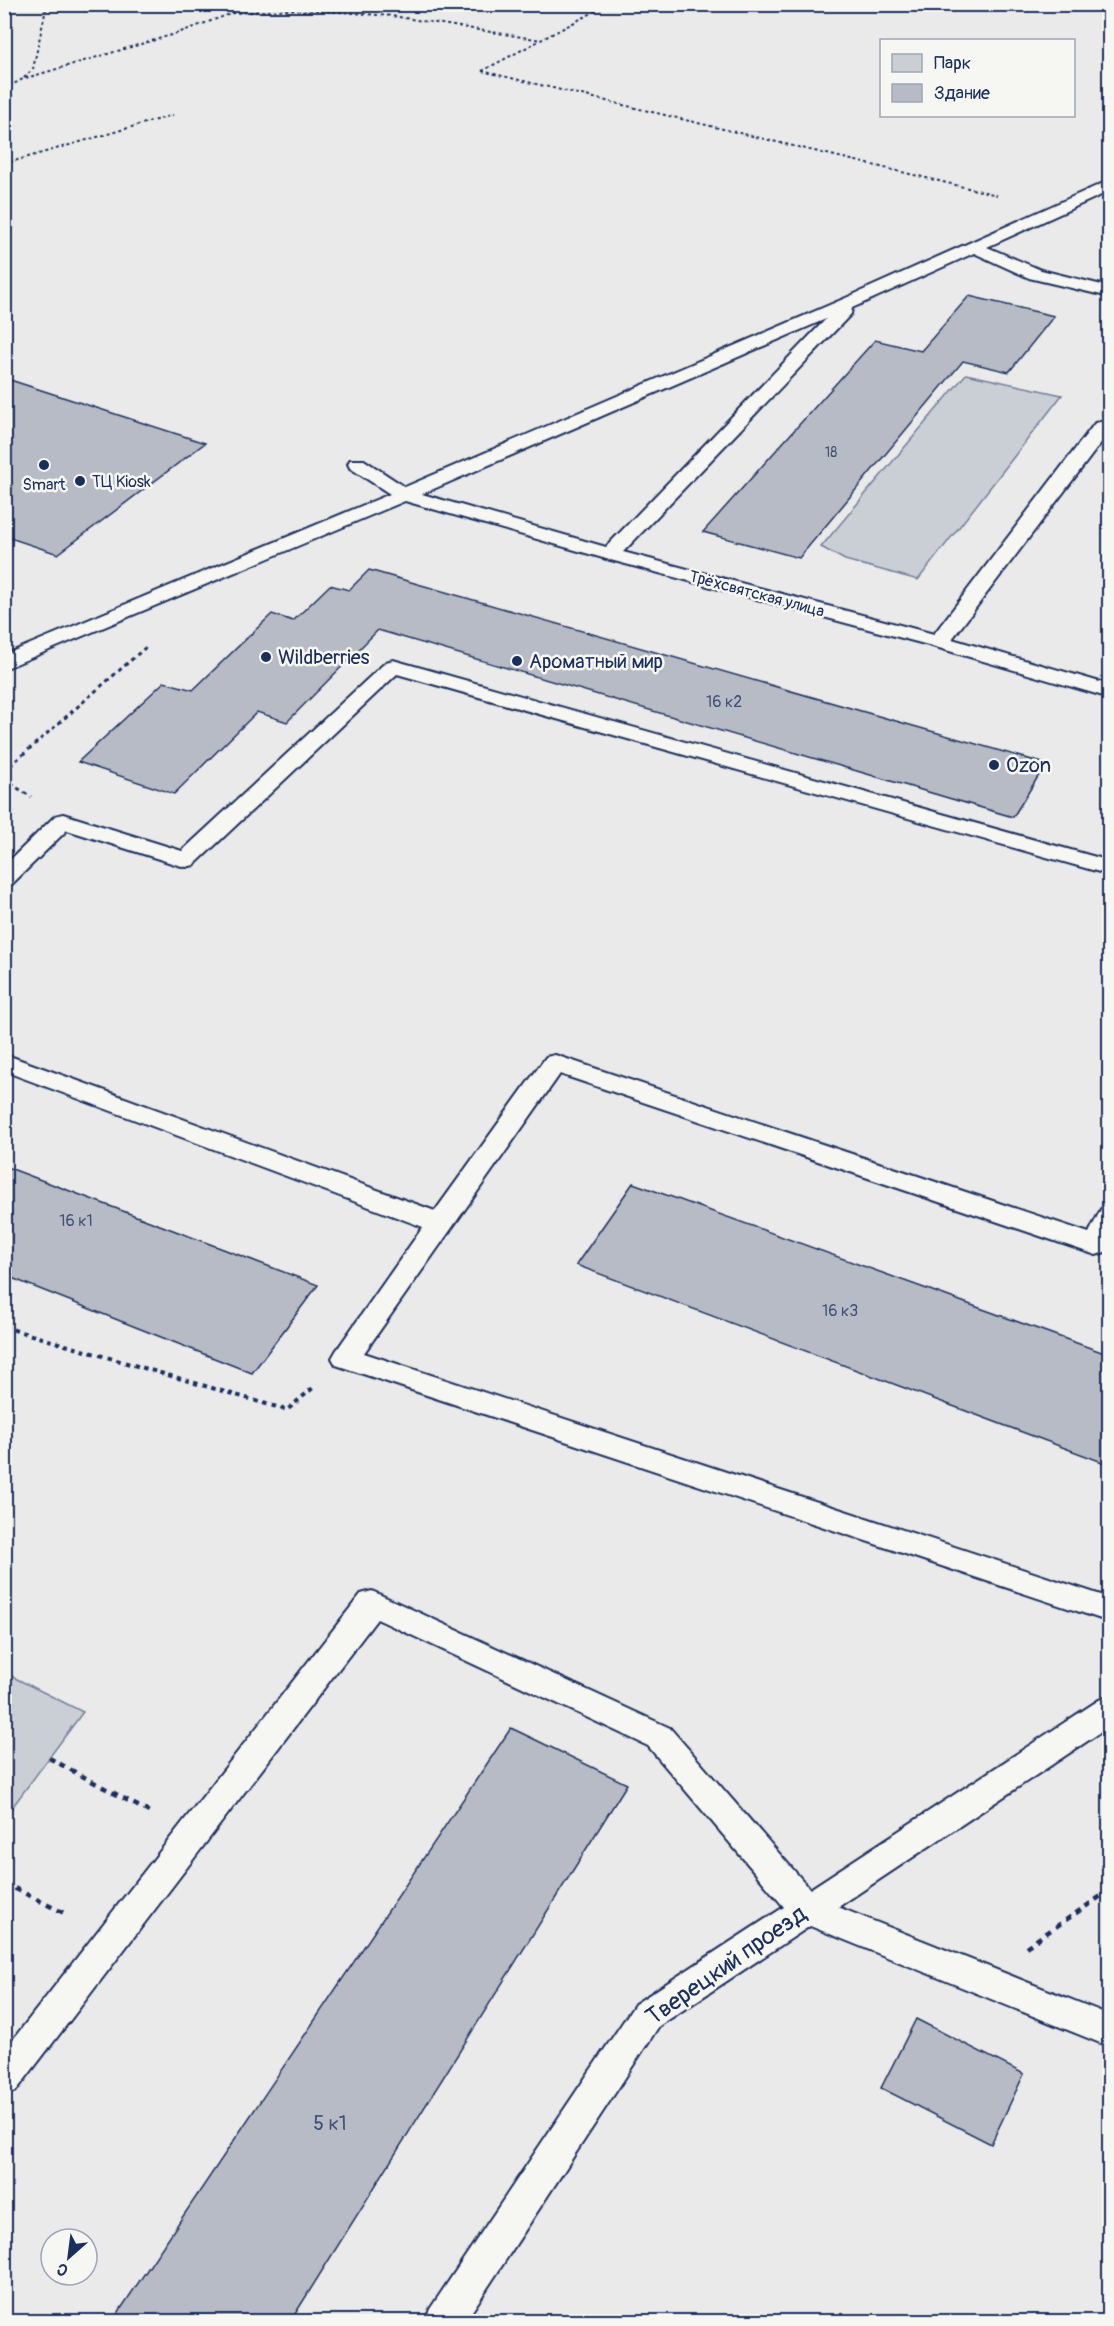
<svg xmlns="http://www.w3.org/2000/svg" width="1114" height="2326" viewBox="0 0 1114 2326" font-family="Pangolin,sans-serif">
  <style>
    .green { fill: #caced5; stroke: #727e9a; stroke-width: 1.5 }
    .building { fill: #b6bbc6; stroke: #1b2f5e; stroke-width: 1.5 }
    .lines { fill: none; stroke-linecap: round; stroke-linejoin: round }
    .lane-casing { stroke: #1b2f5e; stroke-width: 4 }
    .path-far3 { stroke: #1b2f5e; stroke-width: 2; stroke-dasharray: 3 3; stroke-linecap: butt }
    .path-far2 { stroke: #1b2f5e; stroke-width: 3; stroke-dasharray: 4 4; stroke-linecap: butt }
    .path-far1 { stroke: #1b2f5e; stroke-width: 4; stroke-dasharray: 4.5 4.5; stroke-linecap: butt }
    .path { stroke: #1b2f5e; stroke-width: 4.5; stroke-dasharray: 6 6; stroke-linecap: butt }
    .lane { fill: #f6f6f2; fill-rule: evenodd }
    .poi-dot { fill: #1b2f5e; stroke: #f6f6f2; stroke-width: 2 }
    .labels { text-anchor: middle; stroke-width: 5; stroke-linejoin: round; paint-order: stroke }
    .far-number-label { font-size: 14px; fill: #425278 }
    .far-poi-label { font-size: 16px; fill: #1b2f5e; stroke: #f6f6f2; text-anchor: start }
    .far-street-label { font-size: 16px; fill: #1b2f5e; stroke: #f6f6f2 }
    .number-label { font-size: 16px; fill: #425278 }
    .poi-label { font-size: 20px; fill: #1b2f5e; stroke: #f6f6f2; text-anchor: start }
    .near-number-label { font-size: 20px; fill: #425278 }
    .near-street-label { font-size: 24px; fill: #1b2f5e; stroke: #f6f6f2 }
  </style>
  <rect width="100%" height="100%" fill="#e9eae9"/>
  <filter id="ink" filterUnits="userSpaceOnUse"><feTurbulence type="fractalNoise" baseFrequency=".0167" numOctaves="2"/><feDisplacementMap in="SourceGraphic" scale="12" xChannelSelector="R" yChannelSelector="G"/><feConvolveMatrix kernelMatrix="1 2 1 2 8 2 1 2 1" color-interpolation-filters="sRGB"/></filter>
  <g filter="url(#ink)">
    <g class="green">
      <polygon points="966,374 1062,395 918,580 845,560 821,547"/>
      <polygon points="5,1673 83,1712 5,1817"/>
    </g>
    <g class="building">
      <polygon points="969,296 1054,316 1009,372 963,361 799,558 703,532 875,340 921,351"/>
      <polygon points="4,378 205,443 58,554 4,536"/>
      <polygon points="369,570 1046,764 1013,817 378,630 287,722 257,712 174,794 78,762 164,682 193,690 272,614 293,621 330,585 349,590"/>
      <polygon points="4,1166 318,1285 252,1373 4,1275"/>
      <polygon points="633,1183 1110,1355 1110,1465 576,1265"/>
      <polygon points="511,1728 627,1784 290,2322 112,2322"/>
      <polygon points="916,2019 1024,2074 991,2144 881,2088"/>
    </g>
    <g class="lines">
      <defs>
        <g id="lane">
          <path d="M1110 180V191L987 247 1041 270 1110 287V297L1029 278 974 253 852 308 851 314 623 552 934 634 1095 423 1110 420V431L952 639 1110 685V698L932 646 603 558 405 501 4 669V655L390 494 350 468 348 464 350 460H364L405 487 848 297ZM826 319 606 547 422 494Z"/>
          <polygon points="393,660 1110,861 1110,875 397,674 194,865 186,867 178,865 67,830 12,884 4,886 4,866 55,816 63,814 182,851 386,662"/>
          <polygon points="4,1054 435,1211 546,1057 555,1055 1089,1233 1101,1209 1110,1207 1110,1244 1105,1252 1096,1255 560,1074 364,1353 1110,1598 1110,1622 336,1365 332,1358 336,1351 423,1227 4,1071"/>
          <polygon points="372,1591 670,1728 810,1889 1099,1700 1110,1696 1110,1726 838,1907 1110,2015 1110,2047 810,1926 659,2026 465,2322 425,2322 430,2309 635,2004 784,1907 648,1746 377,1619 16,2091 4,2095 4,2051 361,1594"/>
        </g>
      </defs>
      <use href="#lane" class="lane-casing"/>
      <g class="path-far3">
        <polyline points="482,71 997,195"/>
        <polyline points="482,71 609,4"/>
        <polyline points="24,78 33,69 47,4"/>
        <polyline points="4,89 23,79 175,34 233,13 302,9 392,16 541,40"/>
        <polyline points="4,164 173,115"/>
      </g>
      <g class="path-far2">
        <polyline points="4,771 146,647"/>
        <polyline points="4,779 31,797"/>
      </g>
      <polyline class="path-far1" points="4,1327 287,1410 314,1387"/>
      <g class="path">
        <polyline points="49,1758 149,1812"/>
        <polyline points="4,1883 68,1915"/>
        <polyline points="1026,1947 1110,1890"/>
      </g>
      <use href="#lane" class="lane"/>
    </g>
  </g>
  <g class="poi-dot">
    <circle cx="44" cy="465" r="6"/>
    <circle cx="80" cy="481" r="6"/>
    <circle cx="266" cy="657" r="6"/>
    <circle cx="517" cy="661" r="6"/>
    <circle cx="994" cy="765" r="6"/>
  </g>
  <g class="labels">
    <g class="far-number-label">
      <text x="831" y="457">18</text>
    </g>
    <g class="far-poi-label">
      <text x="92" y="487">ТЦ Kiosk</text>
      <text x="44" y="490" text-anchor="middle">Smart</text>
    </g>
    <g class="far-street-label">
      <text transform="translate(757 593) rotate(15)" y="6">Трёхсвятская улица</text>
    </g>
    <g class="number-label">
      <text x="724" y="707">16 к2</text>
      <text x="76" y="1226">16 к1</text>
      <text x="840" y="1316">16 к3</text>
    </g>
    <g class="poi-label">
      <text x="278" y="664">Wildberries</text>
      <text x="529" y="668">Ароматный мир</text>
      <text x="1006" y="772">Ozon</text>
    </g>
    <g class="near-number-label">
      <text x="330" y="2130">5 к1</text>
    </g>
    <g class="near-street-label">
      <text transform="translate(726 1965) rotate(-35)" y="8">Тверецкий проезд</text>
    </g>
  </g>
  <rect width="1114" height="2326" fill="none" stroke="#f6f6f2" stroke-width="24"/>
  <rect x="12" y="12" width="1090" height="2302" fill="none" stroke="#1b2f5e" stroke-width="2" filter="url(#ink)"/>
  <rect x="880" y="39" width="195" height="78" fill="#f6f6f2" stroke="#9ea6b7" stroke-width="1.5"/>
  <rect x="892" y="54" width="30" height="18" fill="#caced5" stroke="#9ea6b7" stroke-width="1.5"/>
  <text x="934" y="69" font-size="18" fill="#1b2f5e">Парк</text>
  <rect x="892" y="84" width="30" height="18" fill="#b6bbc6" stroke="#9ea6b7" stroke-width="1.5"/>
  <text x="934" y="99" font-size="18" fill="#1b2f5e">Здание</text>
  <g transform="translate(69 2257) rotate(208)"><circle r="28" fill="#f6f6f2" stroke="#9ea6b7" stroke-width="1.5"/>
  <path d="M0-4.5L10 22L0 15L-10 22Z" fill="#1b2f5e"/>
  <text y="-9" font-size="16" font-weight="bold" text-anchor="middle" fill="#1b2f5e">С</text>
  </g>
</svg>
